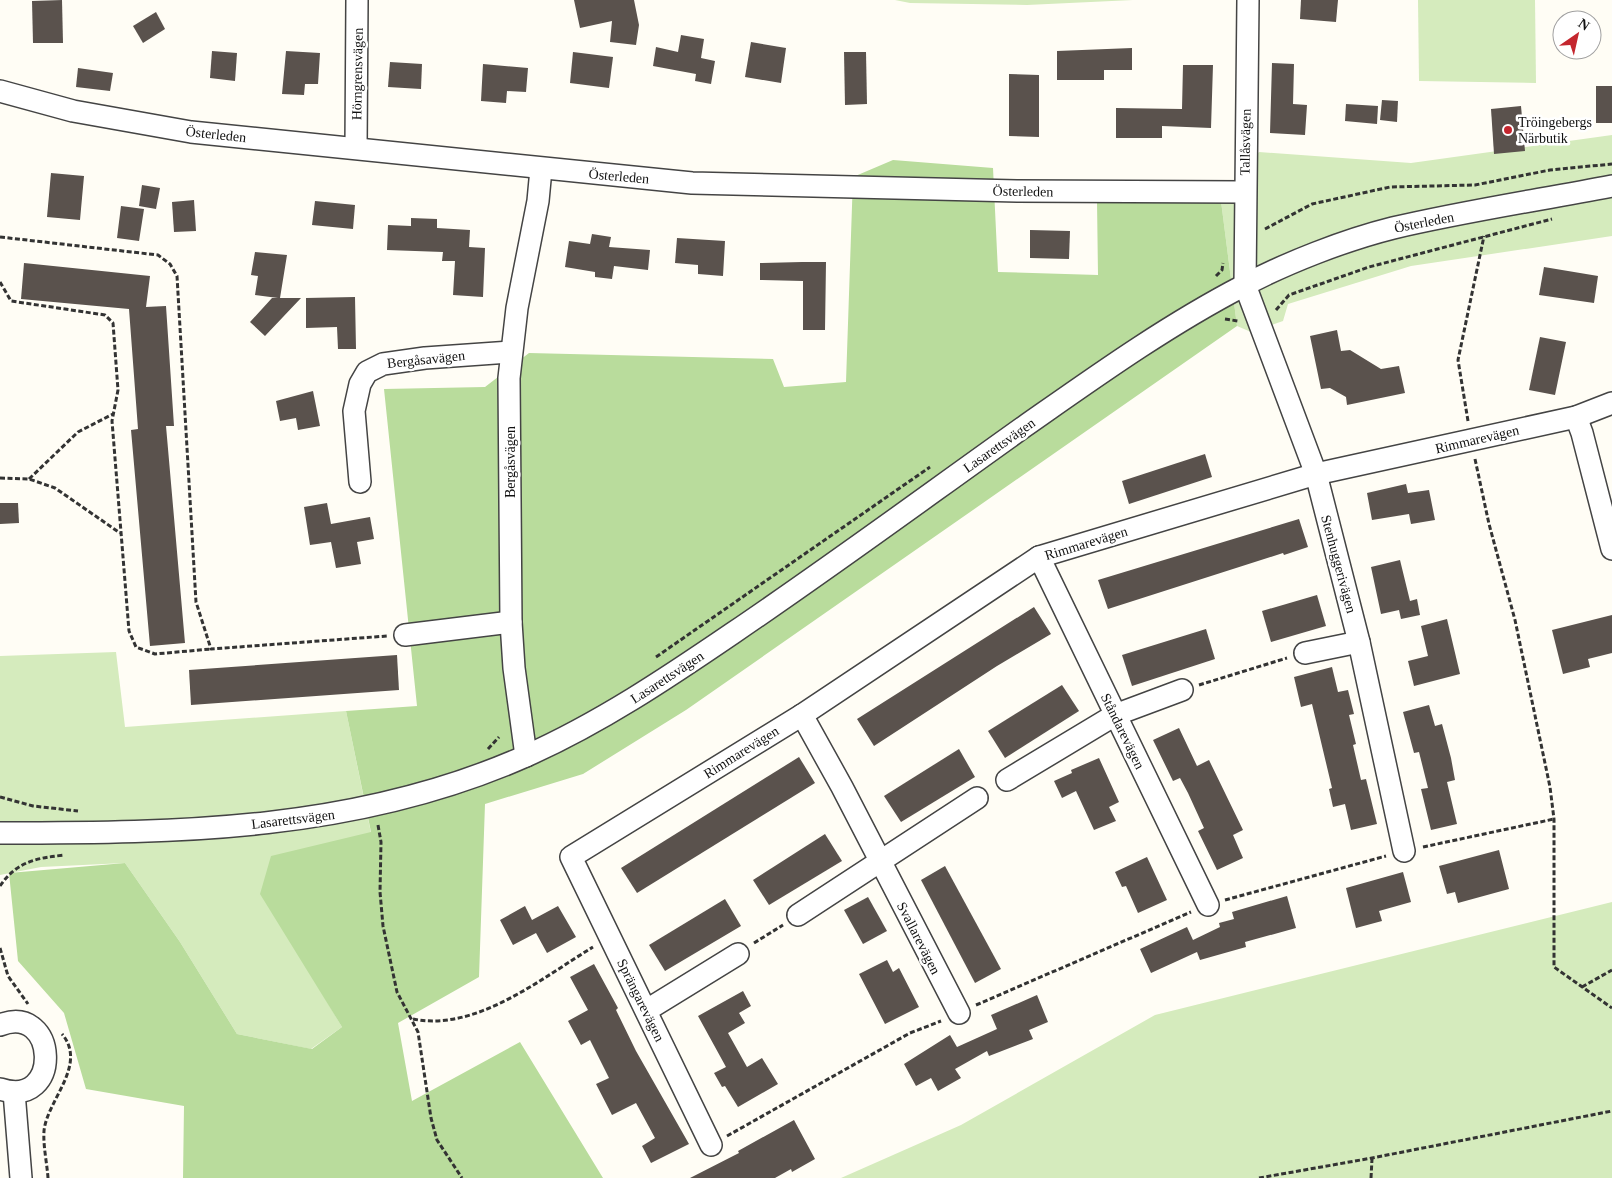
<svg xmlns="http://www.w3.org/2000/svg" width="1612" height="1178" viewBox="0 0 1612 1178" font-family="'Times New Roman',serif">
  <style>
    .green { fill: #d5ebbd }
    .forest { fill: #b9dc9c }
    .building { fill: #5a524d }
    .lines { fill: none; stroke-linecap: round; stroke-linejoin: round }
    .minor-casing { stroke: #444; stroke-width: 24 }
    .path { stroke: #333; stroke-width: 3; stroke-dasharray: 5 2.5; stroke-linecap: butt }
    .minor { stroke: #fff; stroke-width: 21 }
    .poi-dot { fill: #c4262e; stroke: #fff; stroke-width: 2 }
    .labels { text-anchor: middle; stroke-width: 5; stroke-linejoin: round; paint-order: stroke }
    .street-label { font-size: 14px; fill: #111; stroke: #fff }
    .poi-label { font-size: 14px; fill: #111; stroke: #fff; text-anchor: start }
  </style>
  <rect width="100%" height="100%" fill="#fffdf5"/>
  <g class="green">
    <polygon points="895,0 1133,0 1027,5 910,3"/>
    <polygon points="1418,0 1535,0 1536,83 1419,81"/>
    <polygon points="1612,135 1612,236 1411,266 1288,304 1283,321 1251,332 1237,326 1221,201 1259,152 1411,163"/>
    <polygon points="116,652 125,727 346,711 371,833 304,963 342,1027 311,1049 237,1034 180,942 125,863 41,867 0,875 0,656"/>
    <polygon points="1612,902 1612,1178 841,1178 961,1125 1155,1015"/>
  </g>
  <polygon class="forest" points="893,160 993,168 998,272 1098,275 1097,201 1221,201 1237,326 686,710 583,774 485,804 479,977 398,1023 412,1101 520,1042 603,1178 183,1178 184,1106 86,1089 64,1013 18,961 9,873 125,863 180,942 237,1034 312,1049 342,1027 260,894 271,856 371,832 346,711 417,706 384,389 485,387 529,353 773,359 784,387 846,382 853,177"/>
  <g class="building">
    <polygon points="62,0 63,43 33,43 32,1"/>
    <polygon points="574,0 634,0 639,25 636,45 610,42 612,21 580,28"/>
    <polygon points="1301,0 1338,0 1336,22 1300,19"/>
    <polygon points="156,12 165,29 143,43 133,26"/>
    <polygon points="681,35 704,39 701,58 715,61 711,84 695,81 696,74 653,66 656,47 678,52"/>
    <polygon points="751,42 786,48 781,83 745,77"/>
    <polygon points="1132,48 1132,70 1104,70 1104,80 1057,80 1057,51"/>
    <polygon points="212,51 237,53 235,81 210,78"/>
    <polygon points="286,51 320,53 318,84 305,84 304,95 282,94"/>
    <polygon points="573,52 613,57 609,88 570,83"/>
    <polygon points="844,52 866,52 867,104 845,105"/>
    <polygon points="390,62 422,64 421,89 388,87"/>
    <polygon points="1272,63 1294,64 1293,104 1307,105 1305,135 1270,133"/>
    <polygon points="483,64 528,68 526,92 507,91 506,103 481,101"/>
    <polygon points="1183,65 1213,65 1211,128 1162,126 1162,138 1116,138 1116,108 1182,109"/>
    <polygon points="78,68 113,73 110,91 76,87"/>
    <polygon points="1009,74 1039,75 1039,137 1009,136"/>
    <rect x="1596" y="86" width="16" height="37"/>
    <polygon points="1382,100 1398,101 1397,122 1380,120"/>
    <polygon points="1346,104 1378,106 1377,124 1345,121"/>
    <polygon points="1521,106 1525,151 1494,154 1491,109"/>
    <polygon points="51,173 84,176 80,220 47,217"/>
    <polygon points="142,185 160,188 156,209 139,206"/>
    <polygon points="194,200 196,231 174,232 172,202"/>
    <polygon points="315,201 355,205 353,229 312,225"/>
    <polygon points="121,206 144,209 139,241 117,238"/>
    <polygon points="411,218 437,219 437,228 470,230 469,247 485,248 483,297 453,295 455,261 442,261 443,252 387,250 388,225 411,226"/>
    <polygon points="1030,230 1070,231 1069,259 1030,258"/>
    <polygon points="592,234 611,237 609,247 650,250 648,270 614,266 612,279 595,277 595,272 565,267 569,241 590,244"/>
    <polygon points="677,238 725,241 723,276 698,274 698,265 675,263"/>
    <polygon points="255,252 287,255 280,298 301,298 265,336 250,322 272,298 278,298 255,295 258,276 251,275"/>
    <polygon points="802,262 826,262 825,330 803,330 803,281 760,280 760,263"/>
    <polygon points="24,263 150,276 146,307 166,306 174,426 166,426 185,643 150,646 131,430 138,429 129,309 21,299"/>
    <polygon points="1544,267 1598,276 1594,303 1539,295"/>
    <polygon points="355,297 356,349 338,349 337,327 306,328 306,298"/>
    <polygon points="1337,330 1341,351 1350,350 1381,369 1399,366 1405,393 1347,405 1346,397 1330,388 1321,389 1310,336"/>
    <polygon points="1540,337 1566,342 1555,395 1529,390"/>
    <polygon points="313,391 320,426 298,430 296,418 280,421 276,401"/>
    <polygon points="1205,454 1212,477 1129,504 1122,481"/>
    <polygon points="1406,484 1408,493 1429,490 1435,520 1411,524 1409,514 1372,520 1367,493"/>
    <polygon points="0,503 18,503 19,523 0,524"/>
    <polygon points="327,503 331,524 370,517 374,539 357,542 361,564 336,568 331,542 310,545 304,507"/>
    <polygon points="1299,519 1308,547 1284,555 1283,553 1108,609 1098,580"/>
    <polygon points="1400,560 1410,601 1417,599 1420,615 1401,619 1399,610 1381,614 1371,567"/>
    <polygon points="1317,595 1326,626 1271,642 1262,611"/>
    <polygon points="1034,607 1051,634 997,666 874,746 857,719"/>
    <polygon points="1612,615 1612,653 1588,659 1590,667 1563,674 1552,630"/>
    <polygon points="1447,619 1460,674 1414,686 1408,661 1428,656 1421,626"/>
    <polygon points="1206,629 1215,659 1132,686 1122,655"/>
    <polygon points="397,655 399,690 191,705 189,670"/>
    <polygon points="1332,667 1338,692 1348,690 1354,714 1349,715 1356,744 1353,745 1361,780 1366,779 1377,824 1351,830 1345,804 1333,807 1329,789 1332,788 1312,704 1301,707 1294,677"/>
    <polygon points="1062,685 1079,711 1005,758 988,731"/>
    <polygon points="1429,705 1435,726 1442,724 1451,758 1455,780 1447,782 1457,824 1431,830 1421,789 1428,788 1419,752 1414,753 1403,712"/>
    <polygon points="1179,728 1197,766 1209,760 1243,830 1233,835 1243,858 1217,870 1198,831 1204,828 1188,793 1180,778 1173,781 1153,740"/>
    <polygon points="959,749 975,777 901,822 884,796"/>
    <polygon points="799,757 815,783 637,893 621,868"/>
    <polygon points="1099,758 1119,802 1109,807 1116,821 1094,830 1076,791 1062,798 1054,781 1072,773 1071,770"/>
    <polygon points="825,834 842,861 769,905 753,880"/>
    <polygon points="1499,850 1509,889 1458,903 1455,892 1447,894 1439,866"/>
    <polygon points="1147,857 1167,900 1138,913 1126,886 1122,887 1115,872"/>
    <polygon points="945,866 1001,969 975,983 921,880"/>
    <polygon points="1403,872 1411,902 1379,911 1382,921 1356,928 1346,888"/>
    <polygon points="1287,896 1296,928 1245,942 1246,947 1200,960 1197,952 1151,973 1140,949 1187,927 1193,940 1220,927 1219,923 1234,919 1232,912"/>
    <polygon points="868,897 887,931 863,944 844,910"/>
    <polygon points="725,899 741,926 665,971 649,945"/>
    <polygon points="525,906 532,920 558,906 576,937 547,953 536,933 513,945 500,920"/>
    <polygon points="887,960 893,972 899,968 919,1007 885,1024 859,974"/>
    <polygon points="594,964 618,1008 616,1010 636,1051 689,1144 651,1163 642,1146 655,1138 636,1103 612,1115 596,1084 609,1078 590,1040 581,1045 568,1021 588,1010 570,977"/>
    <polygon points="743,991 751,1006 739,1013 745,1023 728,1033 747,1067 762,1058 778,1084 738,1107 725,1086 722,1087 714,1073 726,1067 698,1016"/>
    <polygon points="1037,995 1048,1022 1029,1030 1033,1039 989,1056 987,1051 955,1069 961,1078 938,1091 931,1078 916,1086 904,1064 950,1035 957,1047 997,1029 991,1015"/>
    <polygon points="794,1120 815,1159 792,1172 791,1169 775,1178 690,1178 739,1153 738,1151"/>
  </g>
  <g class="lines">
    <defs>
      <g id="minor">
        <polyline points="1248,0 1245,285 1316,474 1359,642 1404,851"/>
        <polyline points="0,91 73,111 191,132 692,183 1017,191 1244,192"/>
        <polyline points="356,148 357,0"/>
        <polyline points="1576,417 1582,433 1612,549"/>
        <polyline points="360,482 354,411 360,384 367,372 383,364 425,358 511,352"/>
        <polyline points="1039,557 1208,905"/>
        <polyline points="405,635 511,622"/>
        <polyline points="1305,653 1359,642"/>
        <polyline points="802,715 842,787 959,1013"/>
        <polyline points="526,756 514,668 511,622 509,378 517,308 538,201 541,169"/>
        <polyline points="1007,780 1115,715 1182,690"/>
        <path d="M0 833C181 833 357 831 526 756 600 723 667 678 733 633 832 566 928 495 1025 426 1095 377 1166 326 1243 286 1286 263 1345 240 1393 228 1465 211 1539 200 1612 186"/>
        <polyline points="798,915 977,798"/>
        <polyline points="647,1010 738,954"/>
        <path d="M0 1025C58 1002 63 1110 0 1089"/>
        <polyline points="14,1092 21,1178"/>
        <polyline points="711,1145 571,857 802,715 1039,557 1316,474 1576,417 1612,403"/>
      </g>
    </defs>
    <use href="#minor" class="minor-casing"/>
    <g class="path">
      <polyline points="1265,229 1312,204 1390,187 1475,185 1550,170 1612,164"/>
      <polyline points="0,237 158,255 170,264 177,276 196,602 211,649 387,636"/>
      <polyline points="1216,276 1222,270 1223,263"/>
      <polyline points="0,282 11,301 105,315 113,323 118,390 112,421 129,631 136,647 155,654 211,649"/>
      <polyline points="1276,310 1289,295 1369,267 1552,219"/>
      <polyline points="1225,319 1238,321"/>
      <polyline points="1468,421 1458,360 1484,236"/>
      <polyline points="1475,459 1489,524 1515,620 1550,787 1554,819 1554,967 1612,1008"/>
      <polyline points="0,478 29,479 55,488 120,533"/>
      <polyline points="29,479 78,432 113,414"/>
      <polyline points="656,657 930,467"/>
      <polyline points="1199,685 1287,658"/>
      <polyline points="488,749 499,737"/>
      <polyline points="0,797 33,806 78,811"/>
      <polyline points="378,825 381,842 380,892 383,926 397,992 418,1032 431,1118 437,1140 462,1178"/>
      <polyline points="1423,847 1554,819"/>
      <path d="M0 886C17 861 37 858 65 855"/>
      <polyline points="1225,900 1386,856"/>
      <polyline points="754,943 783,925"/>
      <polyline points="0,948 8,976 28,1004"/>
      <polyline points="1582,987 1612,970"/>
      <polyline points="976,1005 1191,912"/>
      <path d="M413 1019C476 1032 542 978 593 947"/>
      <polyline points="727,1136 910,1033 941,1021"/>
      <path d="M48 1178C47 1163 43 1146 44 1131 47 1100 88 1065 62 1034"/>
      <polyline points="1259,1178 1372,1158 1612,1111"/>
      <polyline points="1371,1178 1372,1159"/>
    </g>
    <use href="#minor" class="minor"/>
  </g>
  <circle class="poi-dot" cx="1508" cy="130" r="5"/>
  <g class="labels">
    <g class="street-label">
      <text transform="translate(357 74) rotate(-89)" y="5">Hörngrensvägen</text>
      <text transform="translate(216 134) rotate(6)" y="5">Österleden</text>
      <text transform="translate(1245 142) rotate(-89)" y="5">Tallåsvägen</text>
      <text transform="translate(619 176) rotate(5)" y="5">Österleden</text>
      <text transform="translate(1023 191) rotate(1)" y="5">Österleden</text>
      <text transform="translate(1424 222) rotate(-11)" y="5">Österleden</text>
      <text transform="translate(426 359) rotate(-6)" y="5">Bergåsavägen</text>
      <text transform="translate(1477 439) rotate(-13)" y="5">Rimmarevägen</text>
      <text transform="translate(999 445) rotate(-35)" y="5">Lasarettsvägen</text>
      <text transform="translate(510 462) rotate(-90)" y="5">Bergåsvägen</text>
      <text transform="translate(1086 543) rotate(-17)" y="5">Rimmarevägen</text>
      <text transform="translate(1339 564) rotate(75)" y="5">Stenhuggerivägen</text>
      <text transform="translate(667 677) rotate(-33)" y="5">Lasarettsvägen</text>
      <text transform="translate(1123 731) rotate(64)" y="5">Ståndarevägen</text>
      <text transform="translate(741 752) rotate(-32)" y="5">Rimmarevägen</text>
      <text transform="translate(293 819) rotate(-7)" y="5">Lasarettsvägen</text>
      <text transform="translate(919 938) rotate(63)" y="5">Svallarevägen</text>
      <text transform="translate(641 1000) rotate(64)" y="5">Sprängarevägen</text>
    </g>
    <g class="poi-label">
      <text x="1518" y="127">Tröingebergs<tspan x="1518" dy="16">Närbutik</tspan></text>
    </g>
  </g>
  <g transform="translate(1577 35) rotate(34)"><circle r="24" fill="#ffffff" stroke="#a0a0a0"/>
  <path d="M0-4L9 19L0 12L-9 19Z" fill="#c4262e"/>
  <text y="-8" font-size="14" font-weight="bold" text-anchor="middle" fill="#111111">N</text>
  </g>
</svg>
